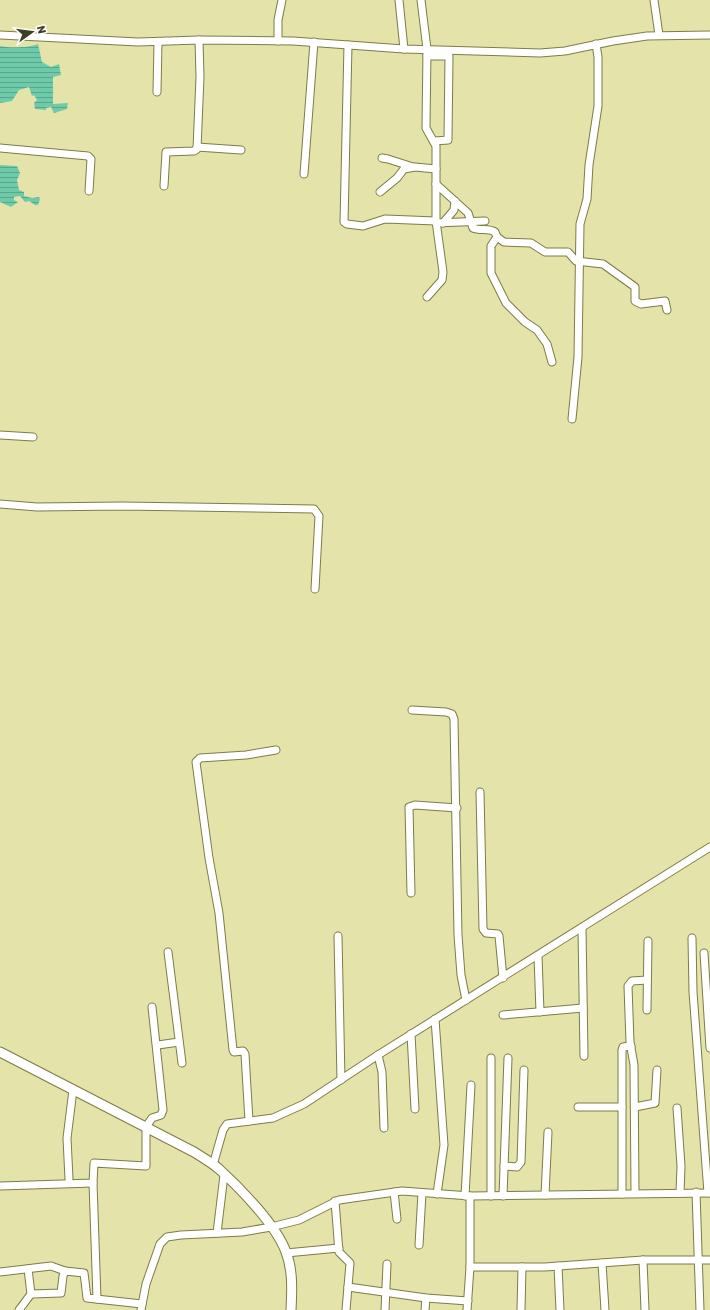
<svg xmlns="http://www.w3.org/2000/svg" width="710" height="1310" viewBox="0 0 710 1310" font-family="Rubik,sans-serif">
  <style>
    .water { fill: url(#water-rules) }
    .lines { fill: none; stroke-linecap: round; stroke-linejoin: round }
    .minor-casing { stroke: #7d7c47; stroke-width: 9 }
    .major-casing { stroke: #7d7c47; stroke-width: 11 }
    .minor { stroke: #fff; stroke-width: 7 }
    .major { stroke: #fff; stroke-width: 9 }
  </style>
  <defs>
    <pattern id="water-rules" width="6" height="5" patternUnits="userSpaceOnUse"><rect width="6" height="5" fill="#6dcba9"/><path d="M0 2.5h6" fill="none" stroke="#5ba68a"/></pattern>
  </defs>
  <rect width="100%" height="100%" fill="#e3e3aa"/>
  <g class="water">
    <path d="M38 44 42 62 51 67 59 64 61 75 53 77V104L68 103 67 109 54 113 51 107 46 108V110L35 109 34 103 37 100 34 95 32 96 29 87 19 90 12 101 0 103V46C10 48 28 48 38 44Z"/>
    <polygon points="0,165 17,166 20,173 17,180 19,190 24,192 24,196 32,198 39,197 40,199 38,205 35,205 29,201 25,202 20,196 14,197 14,200 18,202 11,207 0,202"/>
  </g>
  <g class="lines">
    <defs>
      <g id="minor">
        <polyline points="399,0 404,49"/>
        <polyline points="421,0 427,49 426,128 436,146 436,221 443,272 442,280 427,297"/>
        <polyline points="654,0 659,35"/>
        <polyline points="0,35 138,42 199,40 293,41 404,49 540,53 565,51 613,41 647,36 710,35"/>
        <polyline points="278,41 278,20 282,0"/>
        <polyline points="348,45 344,222 347,224 363,226 385,219 436,221"/>
        <polyline points="427,56 449,56 448,140 435,141"/>
        <polyline points="157,92 158,42"/>
        <polyline points="197,147 241,150"/>
        <polyline points="0,148 88,156 91,159 89,191"/>
        <polyline points="382,158 388,159 413,167"/>
        <polyline points="304,174 314,42"/>
        <path d="M436 184 468 213 473 228C480 231 488 228 495 232L497 237"/>
        <polyline points="164,186 166,152 194,151 197,149 200,77 199,40"/>
        <polyline points="380,192 397,178 404,169 415,167 436,169"/>
        <polyline points="436,223 485,221"/>
        <polyline points="443,223 454,210 455,201"/>
        <polyline points="552,362 547,344 537,330 525,322 506,303 491,273 491,246 497,237 504,242 531,243 545,252 568,252 576,261 603,264 635,287 635,301 641,304 665,301 667,310"/>
        <polyline points="572,419 578,357 580,224 587,199 589,165 598,106 598,57 596,44"/>
        <polyline points="0,435 33,437"/>
        <polyline points="0,504 37,507 122,506 314,509 319,516 315,589"/>
        <polyline points="412,710 446,712 452,714 454,719 458,935 461,975 466,1000"/>
        <polyline points="480,792 483,929 486,933 498,934 499,936 503,978"/>
        <polyline points="411,893 409,807 415,805 457,808"/>
        <polyline points="582,928 584,1056"/>
        <polyline points="338,936 341,1080"/>
        <polyline points="692,938 693,992 708,1193"/>
        <polyline points="168,952 182,1063"/>
        <polyline points="704,953 710,1048"/>
        <polyline points="538,956 540,1012"/>
        <polyline points="647,1010 648,941"/>
        <polyline points="503,1015 583,1008"/>
        <polyline points="435,1019 444,1145 437,1194"/>
        <polyline points="411,1034 415,1109"/>
        <polyline points="158,1045 179,1042"/>
        <polyline points="378,1055 382,1072 384,1128"/>
        <polyline points="578,1107 622,1107"/>
        <polyline points="635,1107 655,1103 657,1070"/>
        <polyline points="677,1108 681,1166 680,1193"/>
        <polyline points="249,1121 245,1054 243,1051 234,1052 233,1050 219,913 209,858 196,762 200,758 246,755 276,750"/>
        <polyline points="213,1165 223,1130 227,1124 273,1118 304,1104 378,1055 710,847"/>
        <polyline points="504,1166 517,1167 521,1162 524,1070"/>
        <polyline points="69,1179 67,1138 73,1090"/>
        <polyline points="93,1183 97,1299"/>
        <polyline points="0,1186 93,1183 94,1163 146,1166 146,1127 152,1118 161,1115 163,1110 152,1007"/>
        <polyline points="394,1192 397,1219"/>
        <polyline points="696,1192 700,1310"/>
        <polyline points="635,1193 634,1065 630,1042 628,986 632,981 647,980"/>
        <polyline points="622,1194 622,1050 623,1047 631,1046"/>
        <polyline points="545,1195 548,1132"/>
        <polyline points="465,1196 471,1085"/>
        <polyline points="491,1196 491,1058"/>
        <polyline points="503,1196 508,1058"/>
        <polyline points="335,1201 339,1252 350,1263 346,1310"/>
        <polyline points="217,1233 224,1175"/>
        <polyline points="419,1245 422,1193"/>
        <polyline points="286,1253 339,1248"/>
        <polyline points="643,1260 645,1310"/>
        <polyline points="602,1263 605,1310"/>
        <polyline points="558,1266 560,1310"/>
        <polyline points="470,1267 545,1267 643,1260 710,1260"/>
        <polyline points="0,1272 51,1266 65,1271"/>
        <polyline points="348,1287 426,1298 468,1301"/>
        <polyline points="31,1294 61,1293 63,1276 65,1271 84,1273 87,1298 142,1304"/>
        <polyline points="19,1310 31,1294 28,1269"/>
        <polyline points="141,1310 146,1284 160,1244 167,1237 181,1235 242,1232 271,1227 299,1220 339,1200 402,1191 470,1196 710,1193"/>
        <polyline points="385,1310 387,1264"/>
        <polyline points="425,1310 426,1298"/>
        <polyline points="467,1310 470,1267 470,1196"/>
        <polyline points="521,1310 522,1267"/>
      </g>
      <path id="major" d="M0 1052 194 1152C202 1157 212 1163 219 1169 241 1189 276 1225 286 1252 293 1270 292 1291 291 1310"/>
    </defs>
    <use href="#minor" class="minor-casing"/>
    <use href="#major" class="major-casing"/>
    <use href="#minor" class="minor"/>
    <use href="#major" class="major"/>
  </g>
  <g transform="translate(32 32) rotate(76)" stroke="#ffffff" stroke-width="3" paint-order="stroke">
  <path d="M0-3L7 15L0 10L-7 15Z" fill="#3e3e27"/>
  <text y="-6" font-size="11" font-weight="bold" text-anchor="middle" fill="#3e3e27">N</text>
  </g>
</svg>
